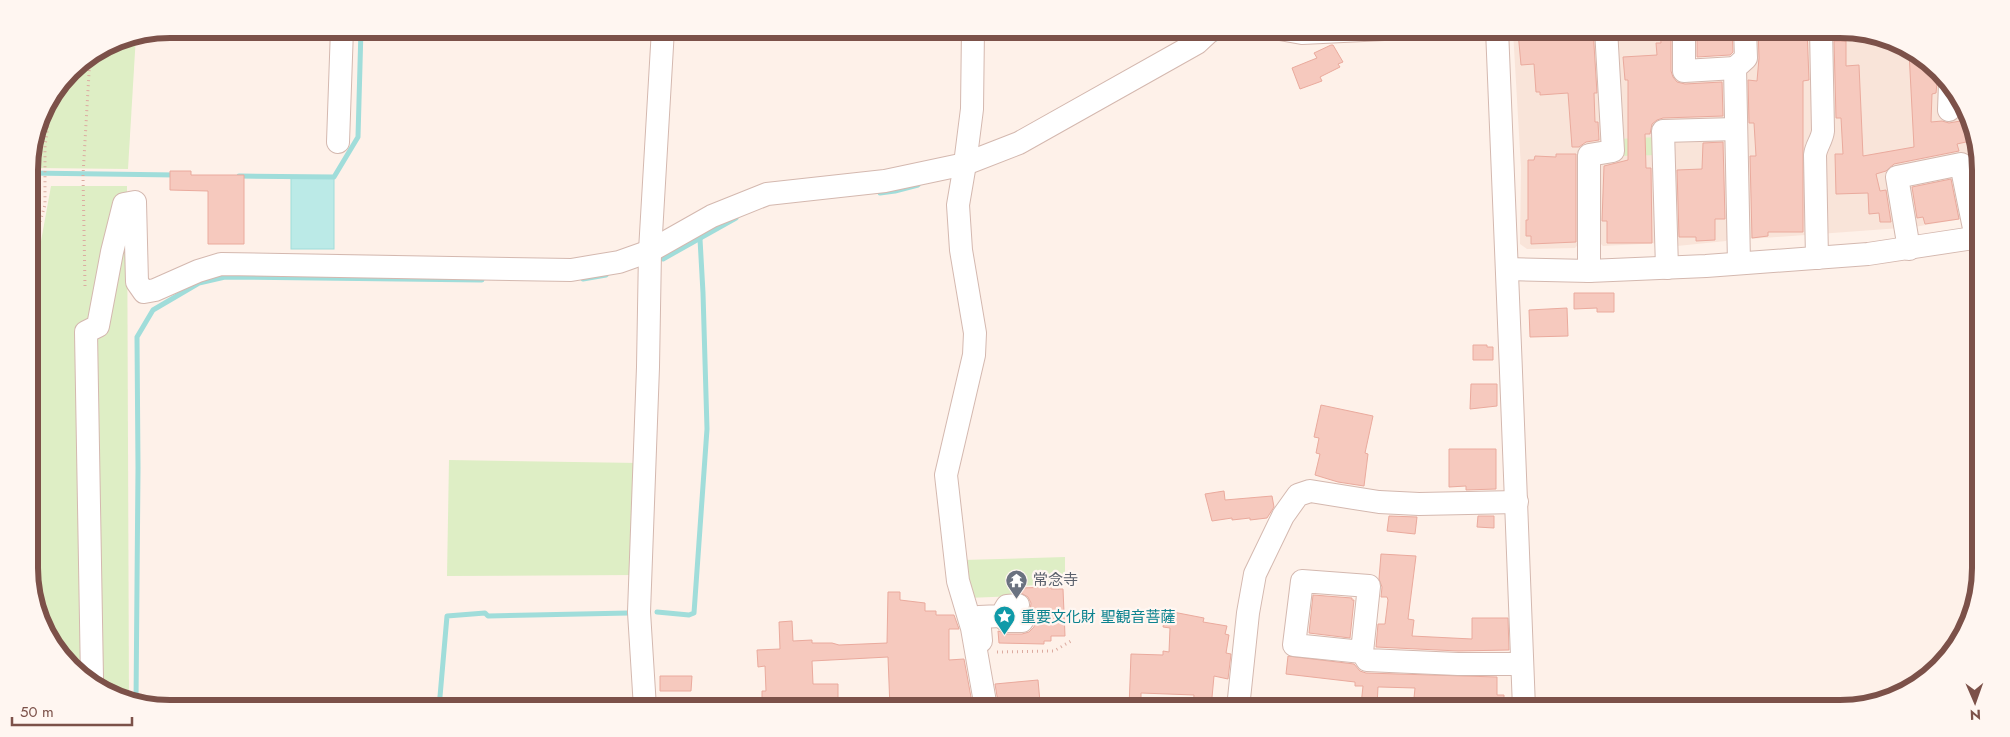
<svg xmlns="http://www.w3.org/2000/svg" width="2010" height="737" viewBox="0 0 2010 737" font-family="Jost,'Noto Sans JP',sans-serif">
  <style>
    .residential { fill: #f9e4d9 }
    .green { fill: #deeec5 }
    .water { fill: #bbeae7; stroke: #a0ddda }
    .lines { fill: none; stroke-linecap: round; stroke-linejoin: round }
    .stream { stroke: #a0ddda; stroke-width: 5 }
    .building { fill: #f6c9be; stroke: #eaaa9d }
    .minor-casing { stroke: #d4b8af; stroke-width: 24 }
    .path { stroke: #dcaba0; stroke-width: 3; stroke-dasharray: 1 4; stroke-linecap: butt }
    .minor { stroke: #fff; stroke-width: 22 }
    .labels { text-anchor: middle; stroke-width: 4.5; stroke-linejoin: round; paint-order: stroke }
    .worship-label { font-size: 15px; fill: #5b616d; stroke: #fff6f1; text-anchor: start }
    .culture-label { font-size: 15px; fill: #0d838f; stroke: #fff6f1; text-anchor: start }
    .rim { fill: none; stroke: #7c5149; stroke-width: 6 }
  </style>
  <rect width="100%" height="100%" fill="#fef1e9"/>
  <g class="residential">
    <polygon points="1519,29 1600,29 1606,137 1583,239 1575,248 1527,249 1520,244 1521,168 1513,31"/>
    <polygon points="1612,29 1677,29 1679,78 1730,76 1733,124 1658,127 1661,243 1603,246 1595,238 1594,168 1604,159"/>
    <polygon points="1751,29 1840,29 1885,36 1946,77 1980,151 1980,216 1914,227 1749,239 1741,74"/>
    <polygon points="1723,134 1731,142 1732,233 1726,241 1677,246 1669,146 1679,136"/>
  </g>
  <g class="green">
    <polygon points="136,35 128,169 36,168 39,122 43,108 77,64 116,39"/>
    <polygon points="1658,137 1659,155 1619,156 1618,139"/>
    <polygon points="51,186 127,186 129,702 125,701 64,660 31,594 30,302"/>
    <polygon points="449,460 639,463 637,575 447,576"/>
    <polygon points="1065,557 1065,584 1017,586 1018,596 967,598 963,560"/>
  </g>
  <rect class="water" x="291" y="177" width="43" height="72"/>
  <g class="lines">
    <g class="stream">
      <polyline points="1216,39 1230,29"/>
      <polyline points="29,173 176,175"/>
      <polyline points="239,176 334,177 358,137 361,29"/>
      <polyline points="880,193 895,191 918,185"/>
      <polyline points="663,259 736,218"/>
      <polyline points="583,279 606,275"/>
      <polyline points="657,612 689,615 694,613 707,429 703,293 700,239"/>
      <polyline points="136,703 138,468 137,337 153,310 199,283 225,277 482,280"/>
      <polyline points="439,708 447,616 485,613 488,616 629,613"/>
    </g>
  </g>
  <g class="building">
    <polygon points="1524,29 1593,29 1597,93 1594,93 1595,122 1598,122 1599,140 1586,142 1579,147 1572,147 1568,93 1540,95 1540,92 1536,92 1534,64 1521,65 1518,32 1524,32"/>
    <polygon points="1660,29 1671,29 1671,71 1673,77 1677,82 1685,84 1722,82 1723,116 1663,118 1657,120 1652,124 1650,134 1645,134 1646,168 1651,168 1652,243 1607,243 1607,221 1602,221 1604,166 1628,160 1628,80 1625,80 1623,57 1657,55 1656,43 1661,43"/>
    <polygon points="1697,29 1732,29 1733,52 1730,55 1697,57"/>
    <polygon points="1758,29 1807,29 1809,80 1803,81 1803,232 1768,232 1768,236 1752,238 1750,156 1756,156 1754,123 1749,123 1748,80 1757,81 1759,58"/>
    <polygon points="1834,41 1846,41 1846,66 1859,65 1863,156 1914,147 1909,52 1942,74 1937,83 1936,93 1932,94 1931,122 1942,121 1949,123 1966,120 1975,140 1957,144 1959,151 1894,164 1886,171 1876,174 1880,191 1886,190 1891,222 1880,222 1879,213 1869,214 1868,193 1836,194 1835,154 1843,154 1841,118 1836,118"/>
    <polygon points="1331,45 1333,45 1343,62 1338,64 1340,67 1320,77 1322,81 1300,89 1292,68 1317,58 1314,53"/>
    <polygon points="1723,142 1725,219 1715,219 1715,240 1696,241 1696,237 1679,237 1677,170 1702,169 1703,143"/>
    <polygon points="1556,154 1576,154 1576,242 1531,244 1531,236 1526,236 1526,220 1528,220 1528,160 1534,160 1535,156 1556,157"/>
    <polygon points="170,171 191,171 191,175 244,175 244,244 208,244 208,191 170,190"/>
    <polygon points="1951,179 1959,219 1925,224 1923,217 1917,218 1912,187"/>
    <polygon points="1574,293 1614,293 1614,312 1597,312 1597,308 1574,309"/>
    <polygon points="1567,308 1568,336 1530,337 1529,310"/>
    <polygon points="1473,345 1487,345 1487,347 1493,347 1493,360 1473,360"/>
    <polygon points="1471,384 1497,384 1497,406 1470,409"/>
    <polygon points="1321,405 1373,416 1365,453 1368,454 1364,486 1338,482 1315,475 1320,454 1316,453 1319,438 1314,437"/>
    <polygon points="1449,449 1496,449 1496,489 1466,490 1466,486 1449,487"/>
    <polygon points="1224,491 1225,500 1272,496 1274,507 1267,518 1250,520 1250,518 1232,520 1232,518 1212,521 1205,494"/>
    <polygon points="1389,516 1417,517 1415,534 1387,531"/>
    <polygon points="1478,516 1494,516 1494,528 1477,527"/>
    <polygon points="1381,554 1416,556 1408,619 1414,620 1412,636 1472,639 1472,618 1508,618 1509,650 1458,651 1376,647 1378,624 1385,624 1388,600 1387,597 1381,597 1382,587 1379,579"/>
    <polygon points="1051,587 1051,589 1063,589 1065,636 1051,636 1051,641 1044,641 1044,644 999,643 998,631 1007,634 1022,634 1029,632 1034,627 1035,621 1030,611 1031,603 1028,597 1021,593 1021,588"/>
    <polygon points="888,592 900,592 900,600 925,603 925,611 936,611 936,615 954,615 959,629 949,629 949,660 964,659 973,708 890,708 888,657 812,661 813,684 838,684 838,708 762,708 762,691 766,691 765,666 758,667 757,650 780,649 779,622 792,621 793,641 812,640 812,643 832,643 839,645 887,643"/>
    <polygon points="1313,595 1352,598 1352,600 1354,600 1350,638 1309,633"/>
    <polygon points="1173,612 1204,618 1203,622 1227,626 1225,634 1229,635 1226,653 1231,654 1228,679 1214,676 1211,708 1193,708 1194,695 1141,693 1141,708 1129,708 1131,654 1163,655 1163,651 1169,652 1170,628 1163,627 1165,614 1172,616"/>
    <polygon points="1288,656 1354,664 1360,671 1366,673 1497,677 1497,695 1504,695 1504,708 1413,708 1415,688 1380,687 1378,687 1377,706 1361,705 1363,686 1355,686 1355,682 1286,674"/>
    <polygon points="660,676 692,676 691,691 660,691"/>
    <polygon points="1038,680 1040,702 1033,703 1033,708 999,708 995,684"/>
  </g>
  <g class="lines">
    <defs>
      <g id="minor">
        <polyline points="973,29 972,109 965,164 958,205 961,250 975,333 974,355 946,475 958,581 972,628 986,708"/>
        <polyline points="1280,29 1302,33 1384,29"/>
        <path d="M1497 29C1506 255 1516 482 1524 708"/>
        <polyline points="1684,29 1684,71 1735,68"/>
        <polyline points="1949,110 1950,84"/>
        <polyline points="338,142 342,29"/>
        <polyline points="1909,249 1897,177 1961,164 1976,238"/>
        <path d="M1817 258 1815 155C1816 146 1822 140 1823 131L1821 29"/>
        <polyline points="1739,263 1735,68 1746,58 1745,29"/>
        <polyline points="1667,268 1663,131 1736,129"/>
        <polyline points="1507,269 1589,271 1706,266 1868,254 1980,237"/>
        <polyline points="1589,271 1589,155 1613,151 1606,29"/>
        <polyline points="1001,616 1007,621 1022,621"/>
        <polyline points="981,641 979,617 1001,616 1007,606 1018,605"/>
        <polyline points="1362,652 1294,645 1302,581 1369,586 1362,652 1367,660 1458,664 1522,664"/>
        <polyline points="92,679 86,332 98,326 112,252 124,204 135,202 137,282 144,292 155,290 198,271 221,264 571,270 619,262 650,251 712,216 767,194 885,181 965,164 1019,143 1197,43 1212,29"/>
        <polyline points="645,708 639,612 648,367 650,251 663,29"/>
        <polyline points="1238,708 1248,613 1255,574 1283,516 1298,495 1310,491 1379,502 1419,504 1517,502"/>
      </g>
    </defs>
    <use href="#minor" class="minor-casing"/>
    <g class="path">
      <polyline points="30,255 45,205 45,146 52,97"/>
      <polyline points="85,286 83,175 90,56"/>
      <polyline points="997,652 1054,651 1071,641"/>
    </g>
    <use href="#minor" class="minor"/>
  </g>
  <defs>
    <symbol id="temple-pin" viewBox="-11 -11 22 30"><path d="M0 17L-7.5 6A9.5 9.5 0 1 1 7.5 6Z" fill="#6b7280" stroke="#fff6f1"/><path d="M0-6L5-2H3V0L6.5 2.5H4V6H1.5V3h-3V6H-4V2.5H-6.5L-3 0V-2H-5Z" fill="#fff"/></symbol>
    <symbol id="sight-pin" viewBox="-11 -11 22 30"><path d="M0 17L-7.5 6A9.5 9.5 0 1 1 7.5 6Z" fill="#0f9aa8" stroke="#fff6f1"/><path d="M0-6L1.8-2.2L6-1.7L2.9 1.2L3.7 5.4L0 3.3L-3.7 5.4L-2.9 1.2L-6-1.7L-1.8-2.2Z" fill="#fff"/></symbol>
  </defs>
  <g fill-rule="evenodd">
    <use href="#temple-pin" x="1004" y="568" width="25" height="34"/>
    <use href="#sight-pin" x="992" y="604" width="25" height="34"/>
  </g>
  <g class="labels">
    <g class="worship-label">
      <text x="1033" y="585">常念寺</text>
    </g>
    <g class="culture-label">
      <text x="1021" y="622">重要文化財 聖観音菩薩</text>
    </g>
  </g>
  <path d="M0 0H2010V737H0ZM170 38H1840A132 132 0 0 1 1972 170V568A132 132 0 0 1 1840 700H170A132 132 0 0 1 38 568V170A132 132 0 0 1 170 38Z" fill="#fff6f1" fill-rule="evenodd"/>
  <path class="rim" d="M170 38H1840A132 132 0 0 1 1972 170V568A132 132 0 0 1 1840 700H170A132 132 0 0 1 38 568V170A132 132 0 0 1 170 38Z"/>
  <g transform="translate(1975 702) rotate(178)" stroke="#fff6f1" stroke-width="4" paint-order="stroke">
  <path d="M0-4L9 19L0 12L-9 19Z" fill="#7c5149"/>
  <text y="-8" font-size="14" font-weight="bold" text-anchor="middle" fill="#7c5149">N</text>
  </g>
  <path d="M12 717v8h120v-8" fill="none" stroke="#7c5149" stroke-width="2.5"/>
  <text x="20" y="717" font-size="15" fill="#7c5149" stroke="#fff6f1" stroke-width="4" paint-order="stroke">50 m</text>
</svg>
